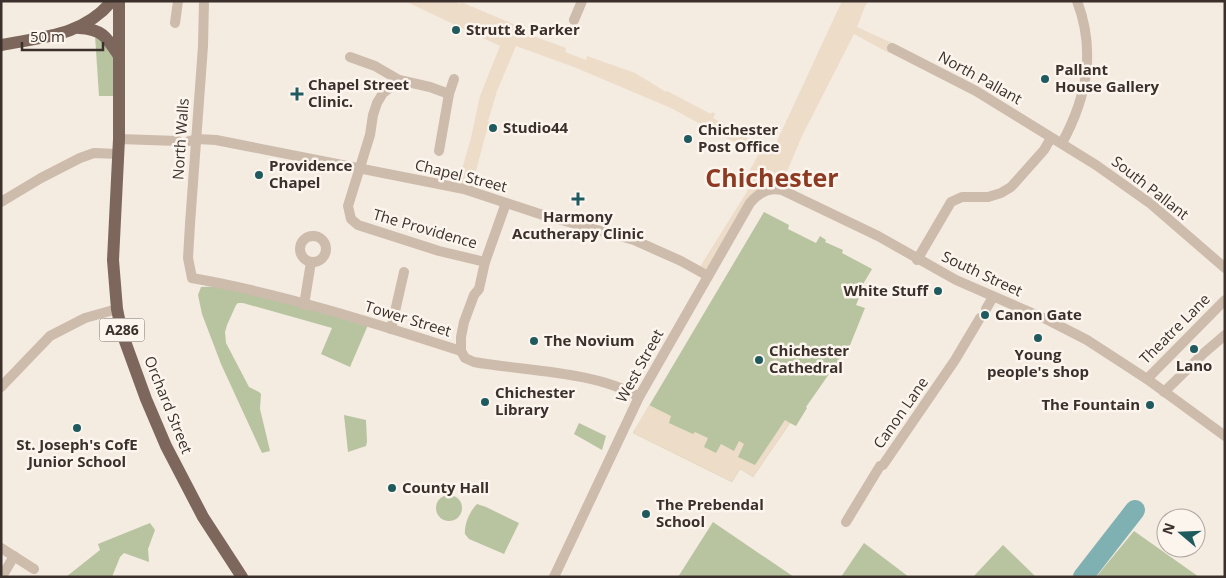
<svg xmlns="http://www.w3.org/2000/svg" width="1226" height="578" viewBox="0 0 1226 578" font-family="'Open Sans',sans-serif">
  <style>
    .green { fill: #b8c4a0 }
    .plaza { fill: #ecdcc8; fill-rule: evenodd }
    .lines { fill: none; stroke-linecap: round; stroke-linejoin: round }
    .stream { stroke: #7fb0b2; stroke-width: 3 }
    .river { stroke: #7fb0b2; stroke-width: 20 }
    .minor { stroke: #cdbbac; stroke-width: 10 }
    .major { stroke: #7d675c; stroke-width: 12 }
    .poi-dot { fill: #1f5a5e; stroke: #fbf5ee; stroke-width: 2 }
    .labels { text-anchor: middle; stroke-width: 5; stroke-linejoin: round; paint-order: stroke }
    .shield { fill: #fbf5ee; stroke: #756b66; stroke-width: 1 }
    .shield-label { font-size: 14px; font-weight: bold; fill: #3b302b }
    .poi-label { font-size: 15px; font-weight: bold; fill: #3b302b; stroke: #fbf5ee; text-anchor: start }
    .street-label { font-size: 15px; fill: #3b302b; stroke: #fbf5ee }
    .town-label { font-size: 25px; font-weight: bold; fill: #8c3b22; stroke: #fbf5ee }
  </style>
  <rect width="100%" height="100%" fill="#f4ebe1"/>
  <g class="green">
    <polygon points="95,35 115,56 115,96 99,96"/>
    <polygon points="764,212 789,225 788,229 816,243 820,236 826,240 825,242 843,250 842,253 872,269 856,296 859,298 856,305 865,308 846,355 843,354 806,407 807,408 796,426 790,423 753,477 740,469 732,482 633,433"/>
    <polygon points="228,286 368,325 350,367 321,354 332,328 243,303 238,303 236,305 227,325 225,332 226,343 249,387 259,392 261,394 260,409 270,451 262,453 221,364 202,314 198,295 201,287"/>
    <polygon points="344,415 366,420 367,442 366,446 348,452"/>
    <polygon points="579,423 606,436 602,450 574,434"/>
    <circle cx="449" cy="508" r="13"/>
    <path d="M477 504 486 507 519 523 504 554 469 539 465 534C464 524 470 511 477 504Z"/>
    <polygon points="713,522 794,577 678,577"/>
    <polygon points="150,523 155,530 148,549 149,562 124,553 120,557 112,577 66,577 100,550 98,544"/>
    <polygon points="1134,531 1199,577 1096,577"/>
    <polygon points="864,543 909,577 841,577"/>
    <polygon points="1003,545 1036,577 973,577"/>
  </g>
  <g class="plaza">
    <path d="M411 1H455L460 4 461 2 520 27 519 31 566 48 565 52 586 60 587 56 635 73 666 92 667 91 711 114 712 112 715 114 713 118 772 152 842 1H869L865 6 857 27 894 44 889 53 854 34 802 136 779 190 762 192 708 276 698 270 748 190 750 179 747 176 758 155 671 108 574 67 516 46 497 91 488 121 489 122 474 178 476 179 473 192 457 187 471 138 480 96 500 46 409 3ZM765 170H770L774 173 775 180 772 183 767 184 762 180V174Z"/>
    <polygon points="649,405 671,416 669,423 693,434 695,432 708,438 704,447 716,453 721,444 734,451 739,441 744,444 738,457 755,465 785,420 790,423 753,477 740,469 732,482 633,433"/>
  </g>
  <g class="lines">
    <polyline class="stream" points="1135,510 1137,513"/>
    <polyline class="river" points="1083,577 1135,510"/>
    <g class="minor">
      <path d="M204 1 203 46 190 224 188 258 192 278C283 294 374 323 461 351L465 358 474 362C524 371 595 371 639 397"/>
      <polyline points="574,20 582,1"/>
      <polyline points="175,23 178,1"/>
      <polyline points="892,48 976,91 1096,165 1151,204 1225,268"/>
      <polyline points="350,57 375,66 399,80 430,87 449,94"/>
      <polyline points="399,80 383,93 377,103 373,115 370,135 348,206 351,219 358,225 439,251 485,262"/>
      <polyline points="119,139 178,141"/>
      <polyline points="189,141 197,139 216,140 464,189 543,215 634,240 681,261 708,276"/>
      <path d="M1062 143C1087 97 1096 51 1077 1"/>
      <polyline points="439,151 449,94 454,79"/>
      <polyline points="1,202 41,178 80,158 94,153 118,154"/>
      <circle cx="313" cy="249" r="13"/>
      <polyline points="917,260 951,202 962,197 988,197 1001,193 1011,187 1044,150 1051,138"/>
      <polyline points="304,305 311,262"/>
      <polyline points="986,309 993,297"/>
      <polyline points="391,329 404,272"/>
      <polyline points="461,351 461,337 464,322 474,295 479,289 485,262 506,203"/>
      <polyline points="1147,379 1225,300"/>
      <polyline points="1,387 50,336 85,318 117,309"/>
      <polyline points="1164,392 1204,353 1225,335"/>
      <polyline points="846,522 880,466 883,465 955,360 980,318"/>
      <polyline points="1,548 34,569"/>
      <polyline points="3,575 14,556"/>
      <path d="M554 577 639 397 750 203C759 192 769 187 782 190L878 236 956 280 1048 320 1087 340 1147 379 1225 436"/>
    </g>
    <g class="major">
      <polyline points="119,1 119,139 113,260 117,309 122,333 146,399 166,446 203,517 242,577"/>
      <path d="M79 28C103 29 107 38 119 56"/>
      <path d="M1 45C43 37 83 36 112 1"/>
    </g>
  </g>
  <g class="poi-dot">
    <circle cx="456" cy="30" r="5"/>
    <circle cx="1045" cy="79" r="5"/>
    <path d="M294.5 86.5h5v5h5v5h-5v5h-5v-5h-5v-5h5z"/>
    <circle cx="493" cy="128" r="5"/>
    <circle cx="688" cy="139" r="5"/>
    <circle cx="259" cy="175" r="5"/>
    <path d="M575.5 191.5h5v5h5v5h-5v5h-5v-5h-5v-5h5z"/>
    <circle cx="938" cy="291" r="5"/>
    <circle cx="985" cy="315" r="5"/>
    <circle cx="1038" cy="338" r="5"/>
    <circle cx="534" cy="341" r="5"/>
    <circle cx="1194" cy="349" r="5"/>
    <circle cx="759" cy="360" r="5"/>
    <circle cx="485" cy="402" r="5"/>
    <circle cx="1150" cy="405" r="5"/>
    <circle cx="77" cy="428" r="5"/>
    <circle cx="392" cy="488" r="5"/>
    <circle cx="646" cy="514" r="5"/>
  </g>
  <g class="labels">
    <rect class="shield" x="99.5" y="318.5" width="45" height="23" rx="4"/>
    <g class="shield-label">
      <text x="122" y="335">A286</text>
    </g>
    <g class="poi-label">
      <text x="466" y="35">Strutt &amp; Parker</text>
      <text x="1055" y="75">Pallant<tspan x="1055" dy="17">House Gallery</tspan></text>
      <text x="308" y="90">Chapel Street<tspan x="308" dy="17">Clinic.</tspan></text>
      <text x="503" y="133">Studio44</text>
      <text x="698" y="135">Chichester<tspan x="698" dy="17">Post Office</tspan></text>
      <text x="269" y="171">Providence<tspan x="269" dy="17">Chapel</tspan></text>
      <text x="578" y="222" text-anchor="middle">Harmony<tspan x="578" dy="17">Acutherapy Clinic</tspan></text>
      <text x="928" y="296" text-anchor="end">White Stuff</text>
      <text x="995" y="320">Canon Gate</text>
      <text x="544" y="346">The Novium</text>
      <text x="769" y="356">Chichester<tspan x="769" dy="17">Cathedral</tspan></text>
      <text x="1038" y="360" text-anchor="middle">Young<tspan x="1038" dy="17">people's shop</tspan></text>
      <text x="1194" y="371" text-anchor="middle">Lano</text>
      <text x="495" y="398">Chichester<tspan x="495" dy="17">Library</tspan></text>
      <text x="1140" y="410" text-anchor="end">The Fountain</text>
      <text x="77" y="450" text-anchor="middle">St. Joseph's CofE<tspan x="77" dy="17">Junior School</tspan></text>
      <text x="402" y="493">County Hall</text>
      <text x="656" y="510">The Prebendal<tspan x="656" dy="17">School</tspan></text>
    </g>
    <g class="street-label">
      <text transform="translate(980 78) rotate(29)" y="5">North Pallant</text>
      <text transform="translate(181 139) rotate(-86)" y="5">North Walls</text>
      <text transform="translate(461 176) rotate(14)" y="5">Chapel Street</text>
      <text transform="translate(1150 188) rotate(38)" y="5">South Pallant</text>
      <text transform="translate(425 229) rotate(16)" y="5">The Providence</text>
      <text transform="translate(982 274) rotate(25)" y="5">South Street</text>
      <text transform="translate(408 319) rotate(17)" y="5">Tower Street</text>
      <text transform="translate(1175 329) rotate(-45)" y="5">Theatre Lane</text>
      <text transform="translate(640 366) rotate(-61)" y="5">West Street</text>
      <text transform="translate(168 405) rotate(68)" y="5">Orchard Street</text>
      <text transform="translate(901 413) rotate(-55)" y="5">Canon Lane</text>
    </g>
    <g class="town-label">
      <text x="772" y="187">Chichester</text>
    </g>
  </g>
  <rect width="1226" height="578" fill="none" stroke="#3b302b" stroke-width="5"/>
  <g transform="translate(1181 533) rotate(289)"><circle r="24" fill="#fbf5ee" stroke="#aea6a0"/>
  <path d="M0-4L9 19L0 12L-9 19Z" fill="#1f5a5e"/>
  <text y="-8" font-size="14" font-weight="bold" text-anchor="middle" fill="#3b302b">N</text>
  </g>
  <path d="M22 42v8h81v-8" fill="none" stroke="#3b302b" stroke-width="2.5"/>
  <text x="30" y="42" font-size="15" fill="#3b302b" stroke="#fbf5ee" stroke-width="4" paint-order="stroke">50 m</text>
</svg>
